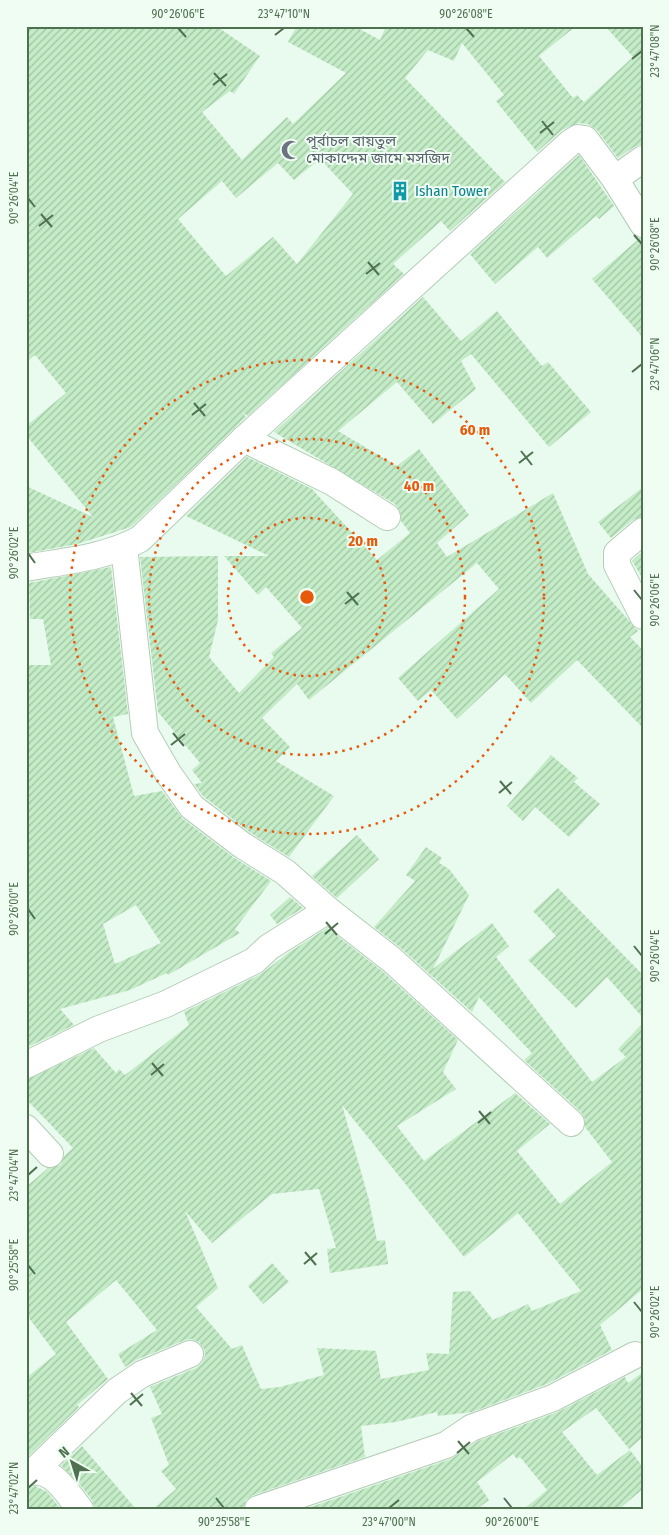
<svg xmlns="http://www.w3.org/2000/svg" width="669" height="1535" viewBox="0 0 669 1535" font-family="'Fira Sans Condensed','Noto Sans Bengali',sans-serif">
  <style>
    .building { fill: url(#building-hatch); fill-rule: evenodd }
    .lines { fill: none; stroke-linecap: round; stroke-linejoin: round }
    .minor-casing { stroke: #b3cdb6; stroke-width: 28 }
    .minor { stroke: #fff; stroke-width: 26 }
    .ticks { fill: none; stroke: #4f7150; stroke-width: 2 }
    .ring { fill: none; stroke: #e8590c; stroke-width: 2.5; stroke-dasharray: 2.5 5 }
    .labels { text-anchor: middle; stroke-width: 4; stroke-linejoin: round; paint-order: stroke }
    .worship-label { font-size: 15px; fill: #5b616d; stroke: #effdf3; text-anchor: start }
    .culture-label { font-size: 15px; fill: #0d838f; stroke: #effdf3; text-anchor: start }
    .centre { fill: #e8590c; stroke: #effdf3; stroke-width: 2.5 }
    .ring-label { font-size: 15px; text-anchor: middle; font-weight: bold; fill: #e8590c; stroke: #effdf3; stroke-width: 4; stroke-linejoin: round; paint-order: stroke }
    .neatline { fill: none; stroke: #4f7150; stroke-width: 2 }
    .ticks-label { font-size: 12px; text-anchor: middle; fill: #4f7150 }
  </style>
  <defs>
    <pattern id="building-hatch" width="6" height="6" patternUnits="userSpaceOnUse" patternTransform="scale(1.25)"><rect width="6" height="6" fill="#c4ecc7"/><path d="M-1 1l2-2M0 6l6-6M5 7l2-2" fill="none" stroke="#a2c4a4"/></pattern>
  </defs>
  <rect width="100%" height="100%" fill="#e9faee"/>
  <g class="building">
    <path d="M26 26H216L260 56 234 94 230 91 202 112 242 160 287 117 293 124 346 73 288 42 297 26H354L380 40 386 26H576L539 56 573 98 577 95 584 102 633 57 605 26H643V144L634 147 618 158 597 130 588 124 579 123 562 130 537 152 496 101 504 95 462 43 454 61 428 50 405 78 505 182 450 231 441 221 393 264 404 274 248 416 243 413 246 417 131 527 77 544 28 553 26 486 93 517 26 435V426L66 393 35 355 26 362ZM320 159 353 194 297 264 273 237 226 276 178 219 222 181 236 198 278 163 294 180Z"/>
    <polygon points="579,155 614,206 599,219 596,216 547,258 538,247 495,284 470,254"/>
    <polygon points="640,238 643,239 643,338 592,279"/>
    <polygon points="423,297 461,341 497,311 542,366 548,362 591,412 549,447 471,354 461,361 476,389 433,424 397,382 338,431 397,466 419,449 469,515 437,543 447,557 553,493 588,574 638,631 630,637 643,650 643,728 577,660 531,703 505,674 457,719 431,690 418,701 398,678 499,589 477,563 309,700 297,684 262,718 290,747 276,761 334,796 289,857 251,833 203,796 194,784 202,783 192,770 200,763 158,712 140,557 218,556 218,620 209,657 239,693 274,657 271,653 302,628 266,587 258,595 224,556 269,556 186,516 247,457 312,489 377,560 410,533 401,521 400,511 395,504 274,432"/>
    <polygon points="643,487 643,516 633,520 611,538 598,522"/>
    <polygon points="643,551 643,579 632,561"/>
    <path d="M111 567 128 714 113 717 134 796 162 791 183 819 233 857 271 881 235 929 240 933 168 975 167 973 130 990 60 1009 74 1025 26 1048V665H51L43 619H30L29 583ZM136 905 161 943 115 964 103 924Z"/>
    <polygon points="551,755 578,778 574,782 600,804 569,837 535,807 523,821 507,806"/>
    <polygon points="357,835 379,859 337,898 312,876"/>
    <path d="M426 847 442 858 439 863 449 869 469 895 433 969 492 923 509 946 496 957 592 1082 626 1057 618 1049 643 1023V1289L600 1325 612 1350 547 1384 472 1412 438 1416 437 1412 396 1422 361 1426 365 1457 253 1495 246 1500 243 1509H153L176 1489 161 1471 169 1465 151 1418 162 1414 150 1387 196 1368 202 1363 205 1355 204 1349 199 1342 191 1339 185 1340 136 1360 125 1367 118 1354 157 1330 116 1280 66 1322 108 1379 77 1405 79 1407 26 1458V1378L56 1354 26 1314V1187L48 1168 60 1165 65 1155 73 1148 26 1099V1080L94 1048 116 1073 119 1069 125 1075 189 1025 184 1012 261 974 288 953 327 928 382 971 458 1040 443 1072 456 1089 397 1126 424 1161 515 1093 550 1124 517 1151 560 1204 612 1162 585 1127V1119L581 1112 524 1060 532 1053 479 997 472 1012 402 949 374 927 415 881 406 875ZM342 1105 464 1257 518 1213 581 1291 532 1311 528 1304 493 1320 470 1291 453 1292 449 1354 426 1353 429 1370 381 1379 376 1351 317 1348 324 1375 280 1387 261 1389 242 1345 232 1349 196 1307 218 1288 185 1211 212 1243 272 1194 319 1189 336 1248 327 1249 330 1273 388 1264 385 1240 377 1241 369 1200Z"/>
    <polygon points="558,888 643,975 643,1018 607,977 576,1008 528,960 556,936 533,911"/>
    <polygon points="290,897 303,908 277,924 270,915"/>
    <polygon points="272,1263 289,1282 263,1304 248,1286"/>
    <polygon points="643,1372 643,1437 629,1449 596,1408 562,1432 597,1475 630,1450 643,1467 643,1489 619,1509 524,1509 547,1490 520,1457 517,1459 513,1454 477,1482 489,1500 477,1509 305,1509 451,1459 478,1441 558,1412 625,1377 628,1383"/>
    <polygon points="82,1446 136,1509 95,1509 92,1500 81,1486 61,1465"/>
    <polygon points="35,1486 47,1492 61,1509 26,1509 26,1488"/>
  </g>
  <g class="lines">
    <defs>
      <g id="minor">
        <polyline points="615,179 643,224"/>
        <polyline points="244,439 332,482 387,517"/>
        <polyline points="643,531 617,553 617,565 643,616"/>
        <polyline points="124,547 145,733 168,773 192,807 242,845 285,872 328,910"/>
        <path d="M26 568C64 561 105 558 140 539L244 439 570 143 578 138 585 139 615 179 643 159"/>
        <polyline points="26,1065 99,1029 166,1004 254,961 269,947 328,910 392,960 571,1123"/>
        <polyline points="26,1128 50,1154"/>
        <polyline points="35,1470 117,1391 142,1374 190,1354"/>
        <path d="M26 1473C51 1464 66 1492 80 1509"/>
        <polyline points="258,1509 446,1445 471,1428 553,1398 635,1355"/>
      </g>
    </defs>
    <use href="#minor" class="minor-casing"/>
    <use href="#minor" class="minor"/>
  </g>
  <path class="ticks" d="M178 28 186 37M466 28 474 37M275 35 284 28M632 59 642 51M214 73 226 86M213 85 227 74M542 121 553 135M540 133 554 122M28 198 35 207M41 214 52 227M39 226 53 215M634 235 642 244M368 262 379 275M366 274 380 263M632 372 642 364M194 403 205 416M192 415 206 404M521 451 532 465M519 463 533 452M28 553 35 563M634 590 642 600M347 592 358 605M345 604 359 593M173 733 184 746M171 745 185 734M500 781 511 794M499 793 512 782M28 909 35 919M326 922 337 935M325 934 338 923M634 946 642 956M152 1063 163 1076M151 1075 164 1064M479 1111 490 1124M478 1123 491 1112M28 1175 37 1167M305 1252 316 1265M304 1264 317 1253M28 1265 35 1274M634 1302 642 1312M131 1393 142 1406M130 1405 143 1394M458 1441 469 1454M457 1453 470 1442M28 1488 37 1480M216 1498 224 1508M504 1498 512 1508M389 1508 399 1500"/>
  <g class="ring">
    <circle cx="307" cy="597" r="79"/>
    <circle cx="307" cy="597" r="158"/>
    <circle cx="307" cy="597" r="237"/>
  </g>
  <defs>
    <symbol id="mosque-bare" viewBox="-9 -9 18 18"><path d="M3.5-4.9A6 6 0 1 0 3.5 4.9A5 5 0 1 1 3.5-4.9Z" fill="#6b7280" stroke="#effdf3" stroke-width="2.5" paint-order="stroke"/></symbol>
    <symbol id="building-bare" viewBox="-9 -9 18 18"><path d="M-4-6H4V6H1V3H-1V6H-4ZM-2.5-4.3h1.7v1.8h-1.7ZM.8-4.3h1.7v1.8H.8ZM-2.5-1h1.7V.8h-1.7ZM.8-1h1.7V.8H.8Z" fill="#0f9aa8" stroke="#effdf3" stroke-width="2.5" paint-order="stroke"/></symbol>
  </defs>
  <g fill-rule="evenodd">
    <use href="#mosque-bare" x="277" y="136" width="28" height="28"/>
    <use href="#building-bare" x="386" y="177" width="28" height="28"/>
  </g>
  <g class="labels">
    <g class="worship-label">
      <text x="306" y="146">পূর্বাচল বায়তুল<tspan x="306" dy="17">মোকাদ্দেম জামে মসজিদ</tspan></text>
    </g>
    <g class="culture-label">
      <text x="415" y="196">Ishan Tower</text>
    </g>
  </g>
  <circle cx="307" cy="597" r="8" class="centre"/>
  <g class="ring-label">
    <text x="475" y="435">60 m</text>
    <text x="419" y="491">40 m</text>
    <text x="363" y="546">20 m</text>
  </g>
  <rect width="669" height="1535" fill="none" stroke="#effdf3" stroke-width="55"/>
  <g transform="translate(72 1462) rotate(321)" stroke="#effdf3" stroke-width="4" paint-order="stroke">
  <path d="M0-4L9 19L0 12L-9 19Z" fill="#4f7150"/>
  <text y="-8" font-size="14" font-weight="bold" text-anchor="middle" fill="#4f7150">N</text>
  </g>
  <rect x="28" y="28" width="614" height="1480" class="neatline"/>
  <g class="ticks-label">
    <text x="178" y="18">90°26'06"E</text>
    <text x="284" y="18">23°47'10"N</text>
    <text x="466" y="18">90°26'08"E</text>
    <text transform="translate(655 51) rotate(-90)" y="4">23°47'08"N</text>
    <text transform="translate(14 198) rotate(-90)" y="4">90°26'04"E</text>
    <text transform="translate(655 244) rotate(-90)" y="4">90°26'08"E</text>
    <text transform="translate(655 364) rotate(-90)" y="4">23°47'06"N</text>
    <text transform="translate(14 553) rotate(-90)" y="4">90°26'02"E</text>
    <text transform="translate(655 600) rotate(-90)" y="4">90°26'06"E</text>
    <text transform="translate(14 909) rotate(-90)" y="4">90°26'00"E</text>
    <text transform="translate(655 956) rotate(-90)" y="4">90°26'04"E</text>
    <text transform="translate(14 1175) rotate(-90)" y="4">23°47'04"N</text>
    <text transform="translate(14 1265) rotate(-90)" y="4">90°25'58"E</text>
    <text transform="translate(655 1312) rotate(-90)" y="4">90°26'02"E</text>
    <text transform="translate(14 1488) rotate(-90)" y="4">23°47'02"N</text>
    <text x="224" y="1526">90°25'58"E</text>
    <text x="389" y="1526">23°47'00"N</text>
    <text x="512" y="1526">90°26'00"E</text>
  </g>
</svg>
